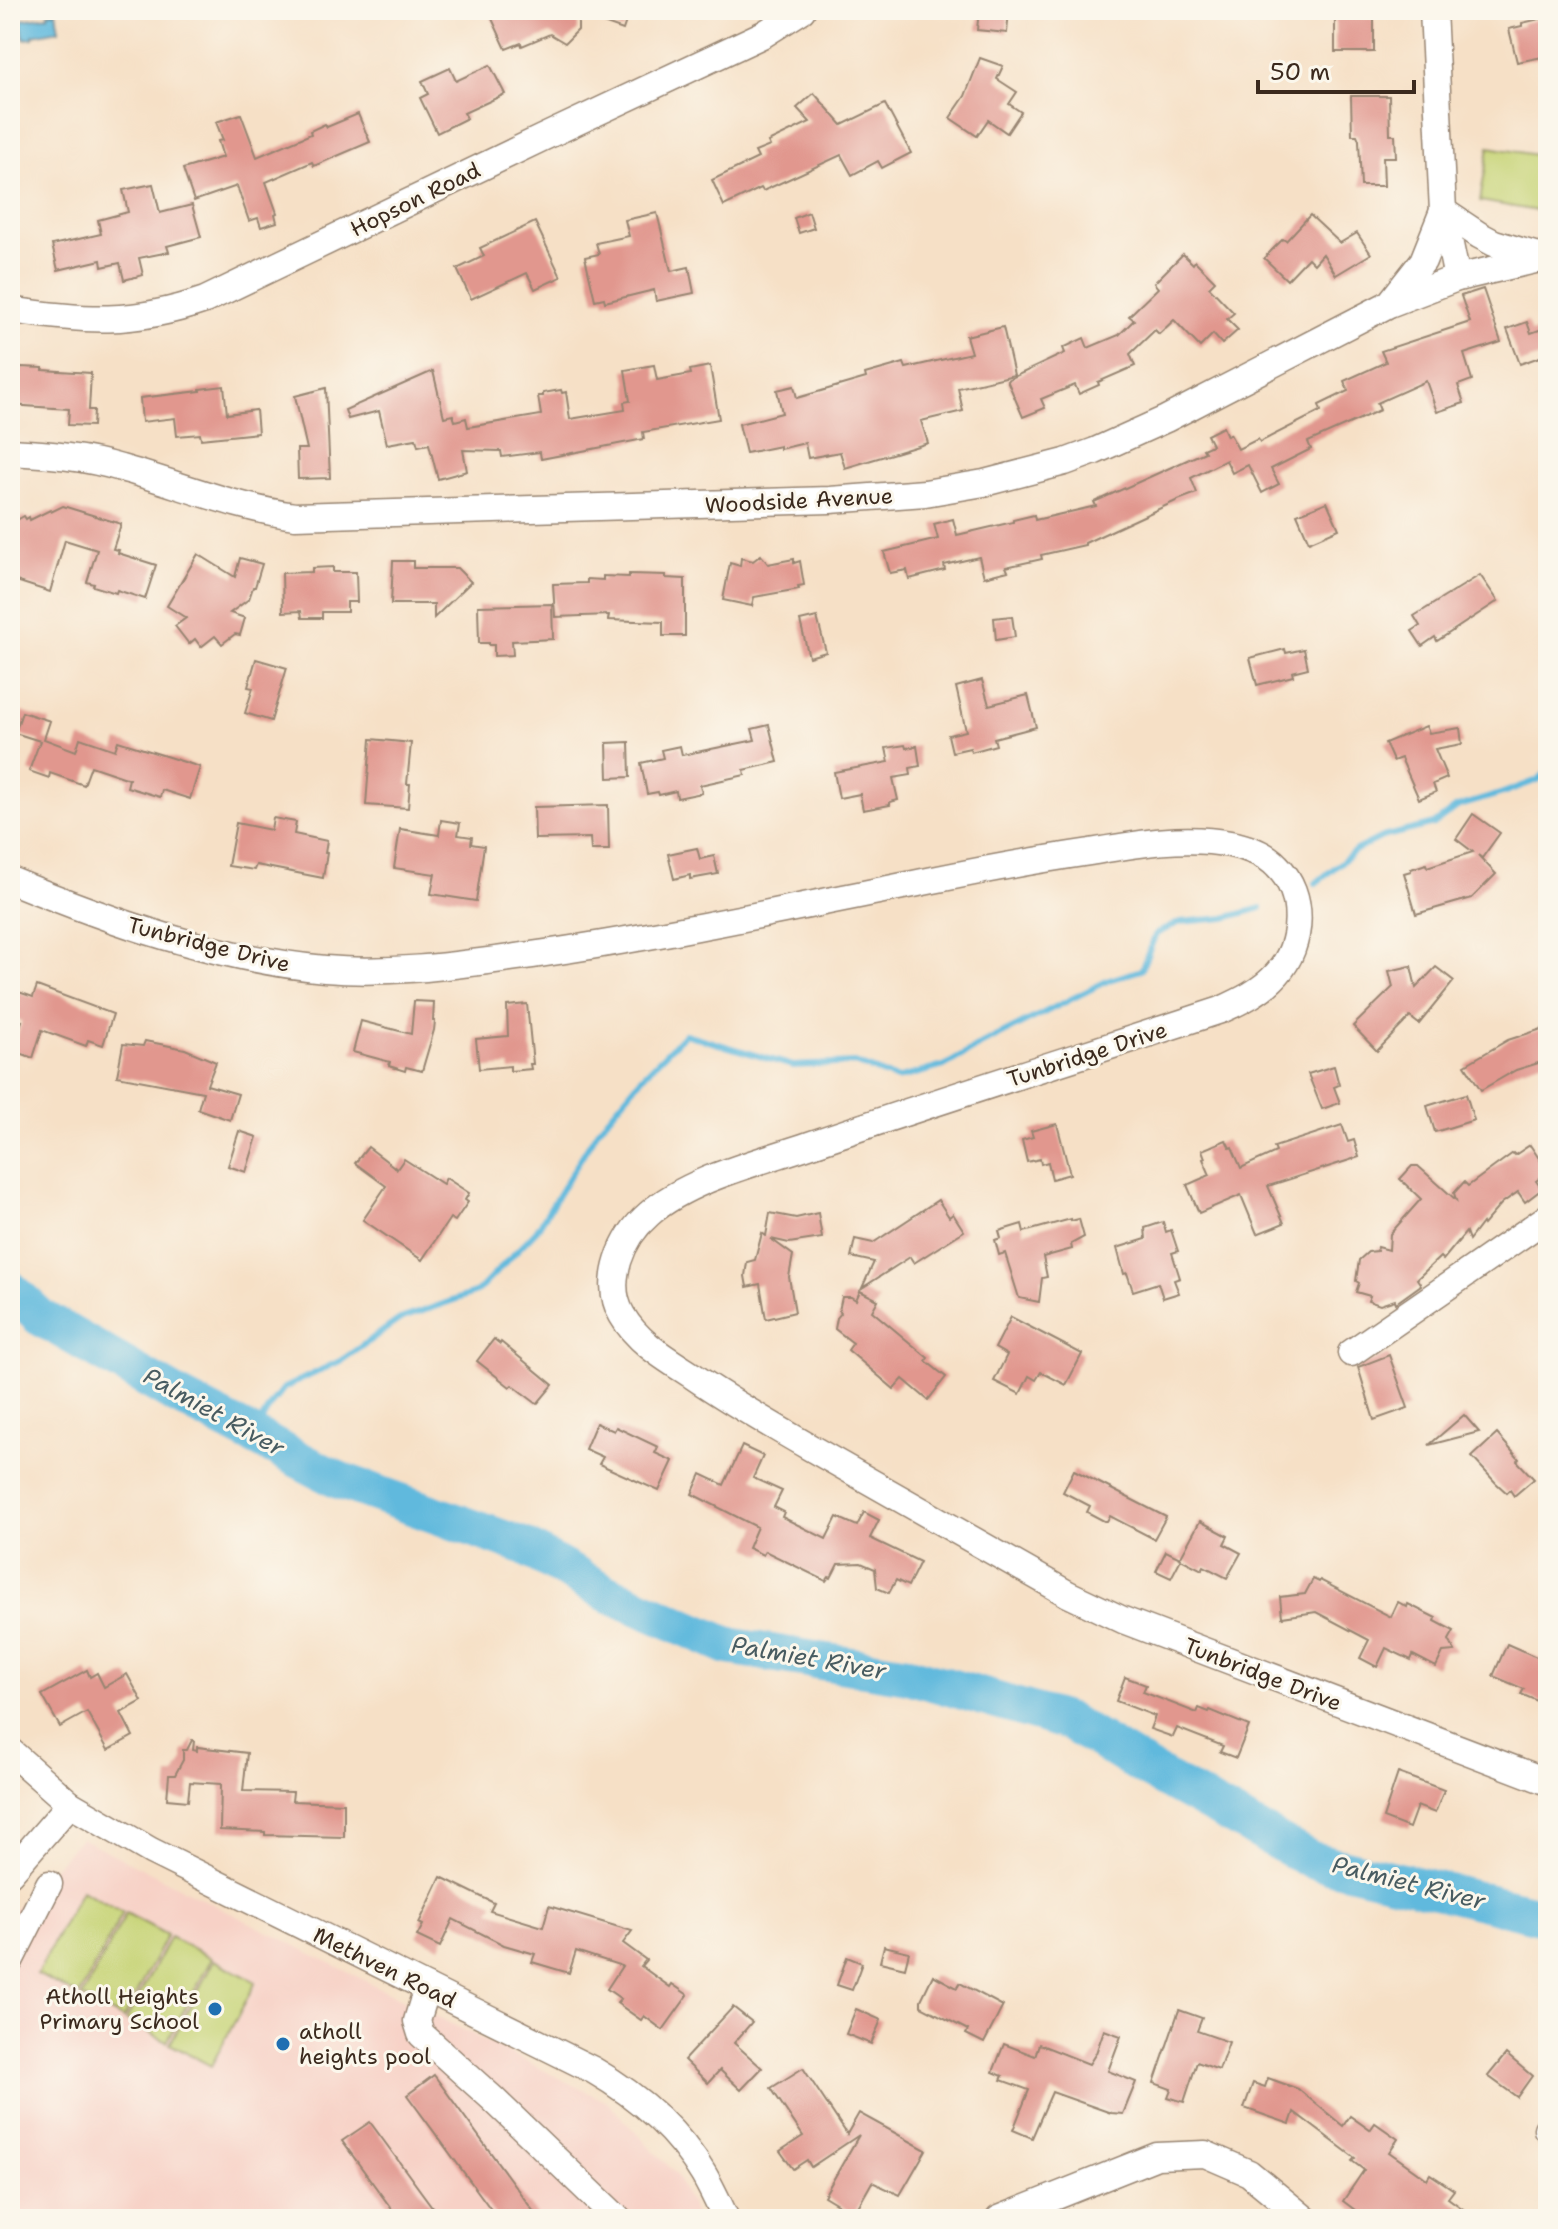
<svg xmlns="http://www.w3.org/2000/svg" width="1558" height="2229" viewBox="0 0 1558 2229" font-family="'Shantell Sans',sans-serif">
  <style>
    .built { fill: #f7d1c6 }
    .green { fill: #c6d375; stroke: #807e4a; stroke-width: 2 }
    .water { fill: #60b9dd; stroke: #4e727e; stroke-width: 2 }
    .lines { fill: none; stroke-linecap: round; stroke-linejoin: round }
    .stream { stroke: #60b9dd; stroke-width: 6 }
    .river { stroke: #60b9dd; stroke-width: 38 }
    .building { fill: #e1978e }
    .minor-casing { stroke: #988572; stroke-width: 29 }
    .minor { stroke: #fff; stroke-width: 26 }
    .poi-dot { fill: #1f6fb2; stroke: #fbf7ec; stroke-width: 3 }
    .labels { text-anchor: middle; stroke-width: 6; stroke-linejoin: round; paint-order: stroke }
    .street-label { font-size: 22px; fill: #3b2a1e; stroke: #fbf7ec }
    .poi-label { font-size: 22px; fill: #3b2a1e; stroke: #fbf7ec; text-anchor: end }
    .water-label { font-size: 24px; font-style: italic; fill: #485c61; stroke: #fbf7ec }
  </style>
  <rect width="100%" height="100%" fill="#fbf7ec"/>
  <filter id="ink" filterUnits="userSpaceOnUse"><feTurbulence type="fractalNoise" baseFrequency=".0125" numOctaves="2"/><feDisplacementMap in="SourceGraphic" scale="16" xChannelSelector="R" yChannelSelector="G"/><feConvolveMatrix kernelMatrix="1 2 1 2 8 2 1 2 1" color-interpolation-filters="sRGB"/></filter>
  <filter id="wash" filterUnits="userSpaceOnUse"><feTurbulence type="fractalNoise" baseFrequency=".006" numOctaves="4" result="noise"/><feDisplacementMap in="SourceGraphic" scale="32" xChannelSelector="R" yChannelSelector="G"/><feGaussianBlur stdDeviation="1.8" result="paint"/><feColorMatrix in="noise" values="0 0 0 0 0 0 0 0 0 0 0 0 0 0 0 0 0 1.4 0 .05"/><feComposite in="paint" operator="in"/></filter>
  <g filter="url(#wash)">
    <rect width="100%" height="100%" fill="#f6e0c6"/>
    <polygon class="built" points="81,1838 607,2102 676,2174 697,2219 10,2219 10,1915"/>
    <g class="green">
      <polygon points="1489,147 1548,157 1548,213 1480,201"/>
      <polygon points="81,1890 123,1912 79,1996 37,1974"/>
      <polygon points="126,1913 167,1935 123,2019 82,1997"/>
      <polygon points="170,1937 212,1958 167,2042 126,2020"/>
      <polygon points="214,1960 256,1982 211,2066 170,2044"/>
    </g>
    <polygon class="water" points="56,11 59,30 33,35 33,38 24,39 21,20 48,16 48,13"/>
    <g class="lines">
      <g class="stream">
        <polyline points="1316,883 1356,850 1382,837 1434,824 1457,807 1500,794 1538,780 1548,771"/>
        <polyline points="253,1436 271,1404 284,1388 342,1360 400,1319 477,1292 536,1231 598,1130 644,1075 685,1034 793,1066 855,1063 897,1079 944,1066 982,1044 1109,980 1141,970 1156,934 1180,922 1225,918 1261,908"/>
      </g>
      <polyline class="river" points="10,1289 40,1317 175,1395 336,1479 523,1546 605,1592 728,1646 908,1675 1069,1722 1159,1776 1311,1860 1548,1917"/>
    </g>
    <g id="blocks">
      <g class="building">
        <polygon points="488,10 614,10 628,15 623,30 578,14 578,30 565,43 550,34 522,46 521,43 506,49"/>
        <polygon points="979,10 1009,10 1007,33 977,30"/>
        <polygon points="1335,10 1362,10 1362,18 1374,18 1374,52 1335,52"/>
        <polygon points="1548,17 1548,56 1517,62 1509,29 1522,26 1522,23"/>
        <polygon points="980,58 1003,66 997,79 1017,92 1009,104 1021,112 1007,133 988,120 977,136 950,118 965,96"/>
        <polygon points="490,65 505,94 464,113 467,118 437,133 420,98 428,94 422,81 450,68 456,81"/>
        <polygon points="814,93 842,125 885,104 911,153 882,168 878,161 852,175 841,155 763,191 761,188 724,206 712,180 758,158 755,152 770,146 768,142 810,122 797,108"/>
        <polygon points="1351,96 1389,96 1390,135 1395,135 1396,157 1383,157 1384,186 1361,186 1359,140 1357,135 1352,135"/>
        <polygon points="241,114 257,157 311,134 310,131 325,124 327,127 358,114 370,142 314,166 312,162 266,182 277,213 275,214 277,222 261,227 258,218 249,221 237,186 194,201 183,169 223,157 218,141 223,140 216,122"/>
        <polygon points="153,184 160,213 192,205 201,237 167,246 169,252 139,258 143,275 124,280 120,263 102,267 101,260 58,270 52,245 101,234 98,220 128,212 123,190"/>
        <polygon points="809,212 814,228 799,233 794,218"/>
        <polygon points="657,213 671,271 689,267 694,293 656,301 654,290 605,302 604,298 595,300 585,257 599,254 596,243 629,236 625,220"/>
        <polygon points="1310,215 1340,243 1357,233 1371,254 1336,275 1323,254 1314,264 1308,258 1287,280 1264,258 1283,239 1286,241"/>
        <polygon points="535,222 561,277 535,289 527,273 471,299 457,269 484,256 480,248"/>
        <polygon points="1183,254 1193,264 1195,261 1215,281 1209,287 1234,313 1227,319 1238,330 1222,344 1213,334 1200,347 1174,320 1159,334 1155,330 1130,354 1135,366 1098,382 1099,385 1079,394 1075,385 1041,399 1045,408 1023,417 1007,380 1065,353 1063,348 1084,338 1088,348 1119,335 1134,320 1129,316 1158,288 1154,283"/>
        <polygon points="1483,289 1501,342 1464,354 1472,380 1458,385 1464,403 1437,412 1426,381 1377,403 1380,410 1308,442 1311,449 1271,469 1279,484 1262,493 1248,465 1232,473 1226,460 1191,478 1197,493 1178,500 1085,543 1085,545 1041,555 1042,559 1006,567 1008,571 984,577 979,557 944,565 945,570 909,579 907,570 890,573 884,552 938,539 934,524 953,519 957,535 1013,522 1013,520 1034,515 1035,520 1096,506 1094,502 1205,452 1203,449 1212,445 1207,435 1223,427 1227,436 1230,434 1238,449 1258,439 1260,442 1321,411 1319,405 1348,391 1344,381 1386,362 1381,351 1470,322 1461,296"/>
        <polygon points="1527,322 1531,333 1548,327 1548,354 1520,364 1507,329"/>
        <polygon points="1003,327 1014,375 958,388 963,411 921,421 928,443 845,468 840,452 808,458 805,443 780,449 780,446 746,453 739,424 782,413 777,390 794,386 797,398 866,378 865,374 904,363 906,368 971,353 966,336"/>
        <polygon points="654,365 657,380 691,374 690,370 710,366 719,419 643,432 644,439 541,459 540,452 502,457 501,451 463,450 467,471 438,479 429,444 418,446 416,439 387,444 379,411 348,419 345,410 433,371 444,417 453,415 455,421 466,418 468,427 541,415 538,396 543,396 543,393 561,390 562,393 566,392 570,419 625,410 624,402 630,401 625,370"/>
        <polygon points="20,367 43,368 43,370 91,373 89,410 94,410 93,426 68,425 69,409 10,405 10,374 20,374"/>
        <polygon points="224,386 227,414 256,410 258,433 201,439 200,434 177,436 175,418 142,422 140,398 200,391 200,389"/>
        <polygon points="326,388 330,478 298,479 297,449 307,449 295,396"/>
        <polygon points="1327,502 1339,529 1309,542 1297,514"/>
        <polygon points="63,506 121,524 113,549 119,550 118,553 156,565 145,599 117,590 116,593 93,586 94,584 87,582 97,550 65,540 50,592 10,579 10,524 24,516 26,519 29,517 30,520 50,510 51,512"/>
        <polygon points="198,554 235,577 240,558 262,564 255,587 253,587 249,599 230,613 245,618 240,635 235,634 222,644 215,636 201,647 195,639 189,644 175,626 186,618 167,606"/>
        <polygon points="761,555 768,564 794,559 794,563 800,561 804,585 798,586 799,589 754,597 752,606 723,600 730,563 740,566 741,558 753,561"/>
        <polygon points="393,561 413,561 413,568 457,568 471,582 434,618 434,604 391,604"/>
        <polygon points="333,567 333,572 356,572 357,602 347,602 347,612 322,612 322,618 302,618 301,611 283,612 282,573 312,572 312,568"/>
        <polygon points="629,574 666,575 666,578 685,579 685,636 663,636 663,622 608,620 609,615 555,617 553,584 587,583 587,579 603,580 603,576 629,577"/>
        <polygon points="1480,575 1498,601 1437,641 1435,637 1422,646 1412,631 1420,626 1414,616"/>
        <polygon points="552,604 553,639 512,641 513,655 494,656 494,645 489,645 489,643 479,643 478,606"/>
        <polygon points="1012,616 1015,637 996,640 994,618"/>
        <polygon points="817,617 826,652 809,657 800,621"/>
        <polygon points="1285,649 1286,653 1304,649 1308,668 1292,672 1293,676 1257,685 1250,658"/>
        <polygon points="256,659 287,668 271,721 245,713 253,688 248,687"/>
        <polygon points="982,680 989,705 1028,695 1036,727 994,738 996,745 971,752 970,748 952,752 948,735 966,731 956,687"/>
        <polygon points="22,712 50,721 44,739 76,751 80,738 115,750 118,741 200,767 190,799 162,790 160,797 127,787 129,779 91,766 84,785 50,773 49,778 29,771 40,741 15,733"/>
        <polygon points="769,725 778,762 744,770 745,775 700,785 702,793 677,798 676,791 659,795 658,792 647,794 641,763 663,758 661,750 680,746 682,755 755,740 752,729"/>
        <polygon points="1426,726 1429,733 1460,728 1462,744 1435,749 1447,778 1433,784 1436,792 1419,799 1401,758 1393,761 1385,743"/>
        <polygon points="371,739 411,743 407,784 410,784 408,808 366,805"/>
        <polygon points="629,742 630,777 608,778 607,743"/>
        <polygon points="905,745 906,748 917,746 920,766 910,768 911,775 893,778 898,800 890,802 890,805 863,810 860,794 839,798 834,772 889,762 886,748"/>
        <polygon points="608,805 609,850 591,850 590,838 535,839 534,807"/>
        <polygon points="1473,814 1500,833 1482,858 1478,855 1496,874 1472,898 1416,914 1404,873 1411,871 1411,869 1426,864 1427,867 1473,852 1456,839"/>
        <polygon points="273,818 296,822 294,834 327,841 325,853 327,853 323,878 256,865 254,870 228,866 236,823 271,830"/>
        <polygon points="441,820 460,823 458,835 472,837 471,844 484,846 476,901 431,894 435,874 394,868 400,829 439,835"/>
        <polygon points="697,848 700,859 714,856 718,874 690,879 690,875 674,879 668,854"/>
        <polygon points="1411,966 1416,988 1436,967 1454,981 1419,1024 1410,1017 1377,1051 1353,1026 1393,987 1389,971"/>
        <polygon points="37,986 113,1014 103,1045 88,1040 86,1046 42,1030 33,1058 12,1050 22,1021 10,1017 10,989 33,997"/>
        <polygon points="414,1001 434,1002 433,1021 435,1021 434,1030 422,1071 406,1067 405,1071 389,1066 390,1062 353,1052 361,1021 411,1034"/>
        <polygon points="527,1004 533,1064 530,1064 531,1069 510,1071 510,1066 479,1069 476,1039 508,1036 507,1006"/>
        <polygon points="1548,1027 1548,1060 1516,1070 1481,1090 1465,1065 1508,1040"/>
        <polygon points="145,1041 185,1049 216,1062 207,1085 238,1094 230,1120 198,1109 203,1092 117,1076 123,1044 143,1046"/>
        <polygon points="1334,1066 1339,1085 1334,1087 1340,1103 1322,1109 1308,1074"/>
        <polygon points="1466,1094 1474,1120 1435,1132 1427,1106"/>
        <polygon points="1057,1124 1070,1174 1052,1179 1048,1162 1041,1164 1040,1159 1027,1162 1022,1140 1033,1137 1031,1131"/>
        <polygon points="1342,1125 1348,1142 1354,1140 1359,1157 1268,1186 1284,1223 1257,1234 1241,1195 1199,1213 1187,1185 1210,1175 1203,1159 1205,1158 1202,1150 1226,1140 1230,1148 1232,1147 1241,1168 1276,1152 1274,1147"/>
        <polygon points="239,1131 257,1137 246,1172 228,1166"/>
        <polygon points="1530,1145 1548,1172 1536,1181 1542,1189 1525,1202 1518,1192 1502,1203 1483,1225 1482,1223 1469,1240 1466,1232 1443,1260 1440,1257 1417,1279 1421,1285 1396,1303 1395,1300 1380,1305 1368,1301 1370,1296 1356,1292 1359,1283 1356,1281 1359,1260 1368,1252 1377,1251 1378,1247 1389,1250 1390,1234 1421,1199 1400,1179 1412,1166 1418,1166 1456,1200 1454,1193 1464,1182 1468,1186 1513,1153 1515,1155"/>
        <polygon points="368,1147 397,1169 404,1159 443,1184 446,1178 469,1193 465,1200 468,1202 455,1221 450,1218 422,1260 363,1220 386,1186 355,1163"/>
        <polygon points="938,1200 949,1217 953,1214 964,1231 914,1263 910,1257 862,1288 874,1262 851,1257 855,1239 873,1243"/>
        <polygon points="770,1213 796,1218 818,1213 822,1238 789,1243 771,1239 793,1255 789,1277 795,1312 766,1319 760,1284 747,1287 745,1276 747,1262 755,1260 762,1233 766,1236"/>
        <polygon points="1071,1219 1071,1221 1079,1219 1084,1237 1071,1244 1072,1249 1043,1257 1047,1277 1042,1278 1039,1302 1019,1298 1005,1253 999,1255 995,1240 1001,1238 999,1231 1022,1224 1024,1232"/>
        <polygon points="1163,1222 1166,1232 1171,1230 1178,1251 1172,1253 1180,1278 1174,1280 1179,1293 1163,1298 1158,1283 1133,1291 1127,1273 1124,1274 1117,1248 1146,1239 1145,1228"/>
        <polygon points="860,1291 878,1300 872,1311 928,1358 926,1361 946,1377 928,1400 903,1379 894,1389 848,1350 853,1343 835,1329 837,1318 841,1313 839,1311 842,1297 851,1297 856,1300"/>
        <polygon points="1011,1317 1082,1354 1066,1385 1041,1372 1036,1380 1029,1376 1020,1394 994,1381 1007,1355 995,1348"/>
        <polygon points="494,1339 500,1344 501,1342 553,1385 537,1404 512,1385 510,1387 477,1361"/>
        <polygon points="1389,1355 1408,1408 1374,1420 1358,1367"/>
        <polygon points="1464,1415 1479,1432 1429,1445"/>
        <polygon points="596,1423 614,1431 616,1427 658,1447 655,1453 673,1461 659,1491 599,1464 603,1457 585,1449"/>
        <polygon points="1497,1434 1519,1459 1517,1461 1534,1479 1514,1496 1510,1490 1507,1493 1496,1483 1472,1457"/>
        <polygon points="742,1446 763,1456 753,1478 782,1491 774,1507 784,1512 782,1517 826,1539 837,1517 857,1526 864,1512 879,1520 870,1538 920,1562 908,1586 896,1580 889,1593 877,1588 875,1569 861,1563 838,1564 831,1578 829,1577 826,1581 765,1551 763,1555 748,1548 757,1527 692,1494 701,1474 724,1485"/>
        <polygon points="1074,1470 1166,1517 1154,1539 1110,1516 1107,1521 1104,1521 1087,1512 1090,1506 1063,1492"/>
        <polygon points="1200,1521 1228,1536 1224,1544 1241,1553 1227,1578 1204,1566 1202,1570 1181,1559 1171,1578 1156,1571 1166,1551 1180,1558"/>
        <polygon points="1313,1579 1319,1582 1320,1580 1391,1617 1398,1602 1407,1607 1408,1604 1436,1618 1435,1621 1454,1631 1449,1640 1455,1651 1443,1652 1436,1667 1413,1655 1411,1660 1386,1648 1377,1667 1360,1658 1369,1640 1316,1612 1282,1617 1280,1597 1305,1594"/>
        <polygon points="1507,1644 1548,1662 1548,1694 1544,1704 1521,1694 1524,1689 1493,1676"/>
        <polygon points="87,1670 90,1677 97,1673 104,1687 127,1674 142,1701 121,1713 133,1736 108,1750 87,1712 60,1727 42,1695"/>
        <polygon points="1125,1677 1146,1685 1143,1692 1197,1713 1199,1708 1209,1712 1210,1710 1249,1726 1236,1758 1220,1752 1223,1746 1177,1728 1173,1737 1150,1729 1155,1716 1116,1701"/>
        <polygon points="192,1740 194,1741 193,1750 197,1751 197,1747 247,1753 243,1791 293,1792 292,1801 344,1803 344,1837 265,1835 265,1832 220,1830 221,1784 190,1782 188,1801 167,1799 169,1775 175,1775 183,1760 183,1750 187,1750"/>
        <polygon points="1398,1773 1444,1790 1435,1813 1417,1806 1409,1828 1383,1818"/>
        <polygon points="441,1877 494,1903 490,1911 543,1927 549,1906 632,1931 623,1943 646,1960 641,1966 670,1987 672,1984 688,1995 663,2030 644,2016 641,2020 617,2003 621,1999 607,1989 622,1966 576,1951 569,1973 532,1962 535,1954 504,1945 453,1919 440,1947 417,1936 423,1925 419,1923"/>
        <polygon points="884,1946 909,1952 905,1968 880,1962"/>
        <polygon points="847,1957 862,1963 852,1990 837,1985"/>
        <polygon points="933,1975 957,1988 960,1983 1003,2006 984,2043 966,2034 968,2030 921,2006 921,2000"/>
        <polygon points="733,2007 752,2022 734,2043 762,2068 741,2090 720,2070 708,2083 684,2060"/>
        <polygon points="856,2009 881,2020 871,2044 846,2034"/>
        <polygon points="1179,2010 1202,2018 1197,2031 1229,2042 1219,2070 1197,2062 1184,2102 1168,2097 1171,2089 1154,2083"/>
        <polygon points="1104,2030 1121,2036 1108,2071 1136,2082 1123,2114 1111,2113 1052,2092 1032,2138 1013,2130 1029,2090 1001,2080 1003,2076 993,2072 1004,2044 1035,2056 1039,2044 1089,2064 1096,2053"/>
        <polygon points="1506,2054 1532,2076 1517,2097 1488,2076"/>
        <polygon points="803,2068 847,2134 859,2113 926,2150 900,2195 872,2182 854,2214 824,2196 859,2135 811,2167 807,2160 793,2169 780,2151 803,2136 771,2088"/>
        <polygon points="434,2075 539,2219 498,2219 407,2095"/>
        <polygon points="1268,2078 1298,2089 1343,2126 1350,2116 1370,2130 1375,2123 1398,2139 1389,2152 1427,2179 1430,2174 1454,2190 1448,2198 1477,2219 1367,2219 1343,2201 1364,2170 1352,2161 1355,2158 1294,2112 1290,2124 1244,2108 1253,2083 1265,2087"/>
        <polygon points="370,2122 441,2219 399,2219 342,2141"/>
      </g>
    </g>
  </g>
  <g filter="url(#ink)">
    <use href="#blocks" fill-opacity="0" stroke="#988572" stroke-width="2"/>
    <g class="lines">
      <defs>
        <g id="minor">
          <polyline points="1433,10 1443,211 1457,278"/>
          <polyline points="1390,303 1423,261 1443,211 1479,235 1494,243 1541,257"/>
          <path d="M10 310C85 321 132 325 205 300L542 138 764 34 802 10"/>
          <path d="M10 452C47 454 85 457 121 468 179 484 236 508 295 516L830 500 925 493 984 483 1065 462 1095 451 1166 419 1389 304 1457 278 1548 257"/>
          <path d="M10 880C110 921 216 959 325 969 395 975 463 964 532 955 665 936 797 907 928 881 982 870 1036 860 1090 852 1136 844 1183 835 1230 844 1246 847 1266 854 1277 866 1306 894 1303 945 1277 974 1262 991 1241 1001 1221 1010 1084 1055 946 1098 809 1145 760 1162 688 1179 649 1214 622 1237 603 1282 622 1315 638 1343 667 1359 693 1376 731 1402 771 1425 811 1448 896 1497 982 1545 1068 1594L1123 1620 1548 1782"/>
          <polyline points="1351,1353 1548,1217"/>
          <path d="M10 1751 70 1804 151 1851 593 2070C638 2096 677 2129 704 2175 712 2189 719 2204 726 2219"/>
          <polyline points="10,1873 70,1804"/>
          <polyline points="10,1961 49,1884"/>
          <polyline points="427,1988 417,2021 421,2034 493,2099 618,2219"/>
          <polyline points="1547,2129 1548,2130"/>
          <polyline points="999,2219 1157,2156 1205,2154 1249,2173 1305,2219"/>
        </g>
      </defs>
      <use href="#minor" class="minor-casing"/>
      <use href="#minor" class="minor"/>
    </g>
  </g>
  <g class="poi-dot">
    <circle cx="215" cy="2009" r="8"/>
    <circle cx="283" cy="2044" r="8"/>
  </g>
  <g class="labels">
    <g class="street-label">
      <text transform="translate(415 199) rotate(-26)" y="8">Hopson Road</text>
      <text transform="translate(799 500) rotate(-3)" y="8">Woodside Avenue</text>
      <text transform="translate(209 944) rotate(14)" y="8">Tunbridge Drive</text>
      <text transform="translate(1087 1054) rotate(-18)" y="8">Tunbridge Drive</text>
      <text transform="translate(1263 1674) rotate(21)" y="8">Tunbridge Drive</text>
      <text transform="translate(385 1967) rotate(26)" y="8">Methven Road</text>
    </g>
    <g class="poi-label">
      <text x="199" y="2004">Atholl Heights<tspan x="199" dy="25">Primary School</tspan></text>
      <text x="299" y="2039" text-anchor="start">atholl<tspan x="299" dy="25">heights pool</tspan></text>
    </g>
    <g class="water-label">
      <text transform="translate(214 1412) rotate(29)" y="8">Palmiet River</text>
      <text transform="translate(809 1658) rotate(10)" y="8">Palmiet River</text>
      <text transform="translate(1409 1883) rotate(14)" y="8">Palmiet River</text>
    </g>
  </g>
  <rect width="1558" height="2229" fill="none" stroke="#fbf7ec" stroke-width="40"/>
  <path d="M1258 80v12h156v-12" fill="none" stroke="#3b2a1e" stroke-width="4"/>
  <text x="1270" y="80" font-size="24" fill="#3b2a1e" stroke="#fbf7ec" stroke-width="6" paint-order="stroke">50 m</text>
</svg>
